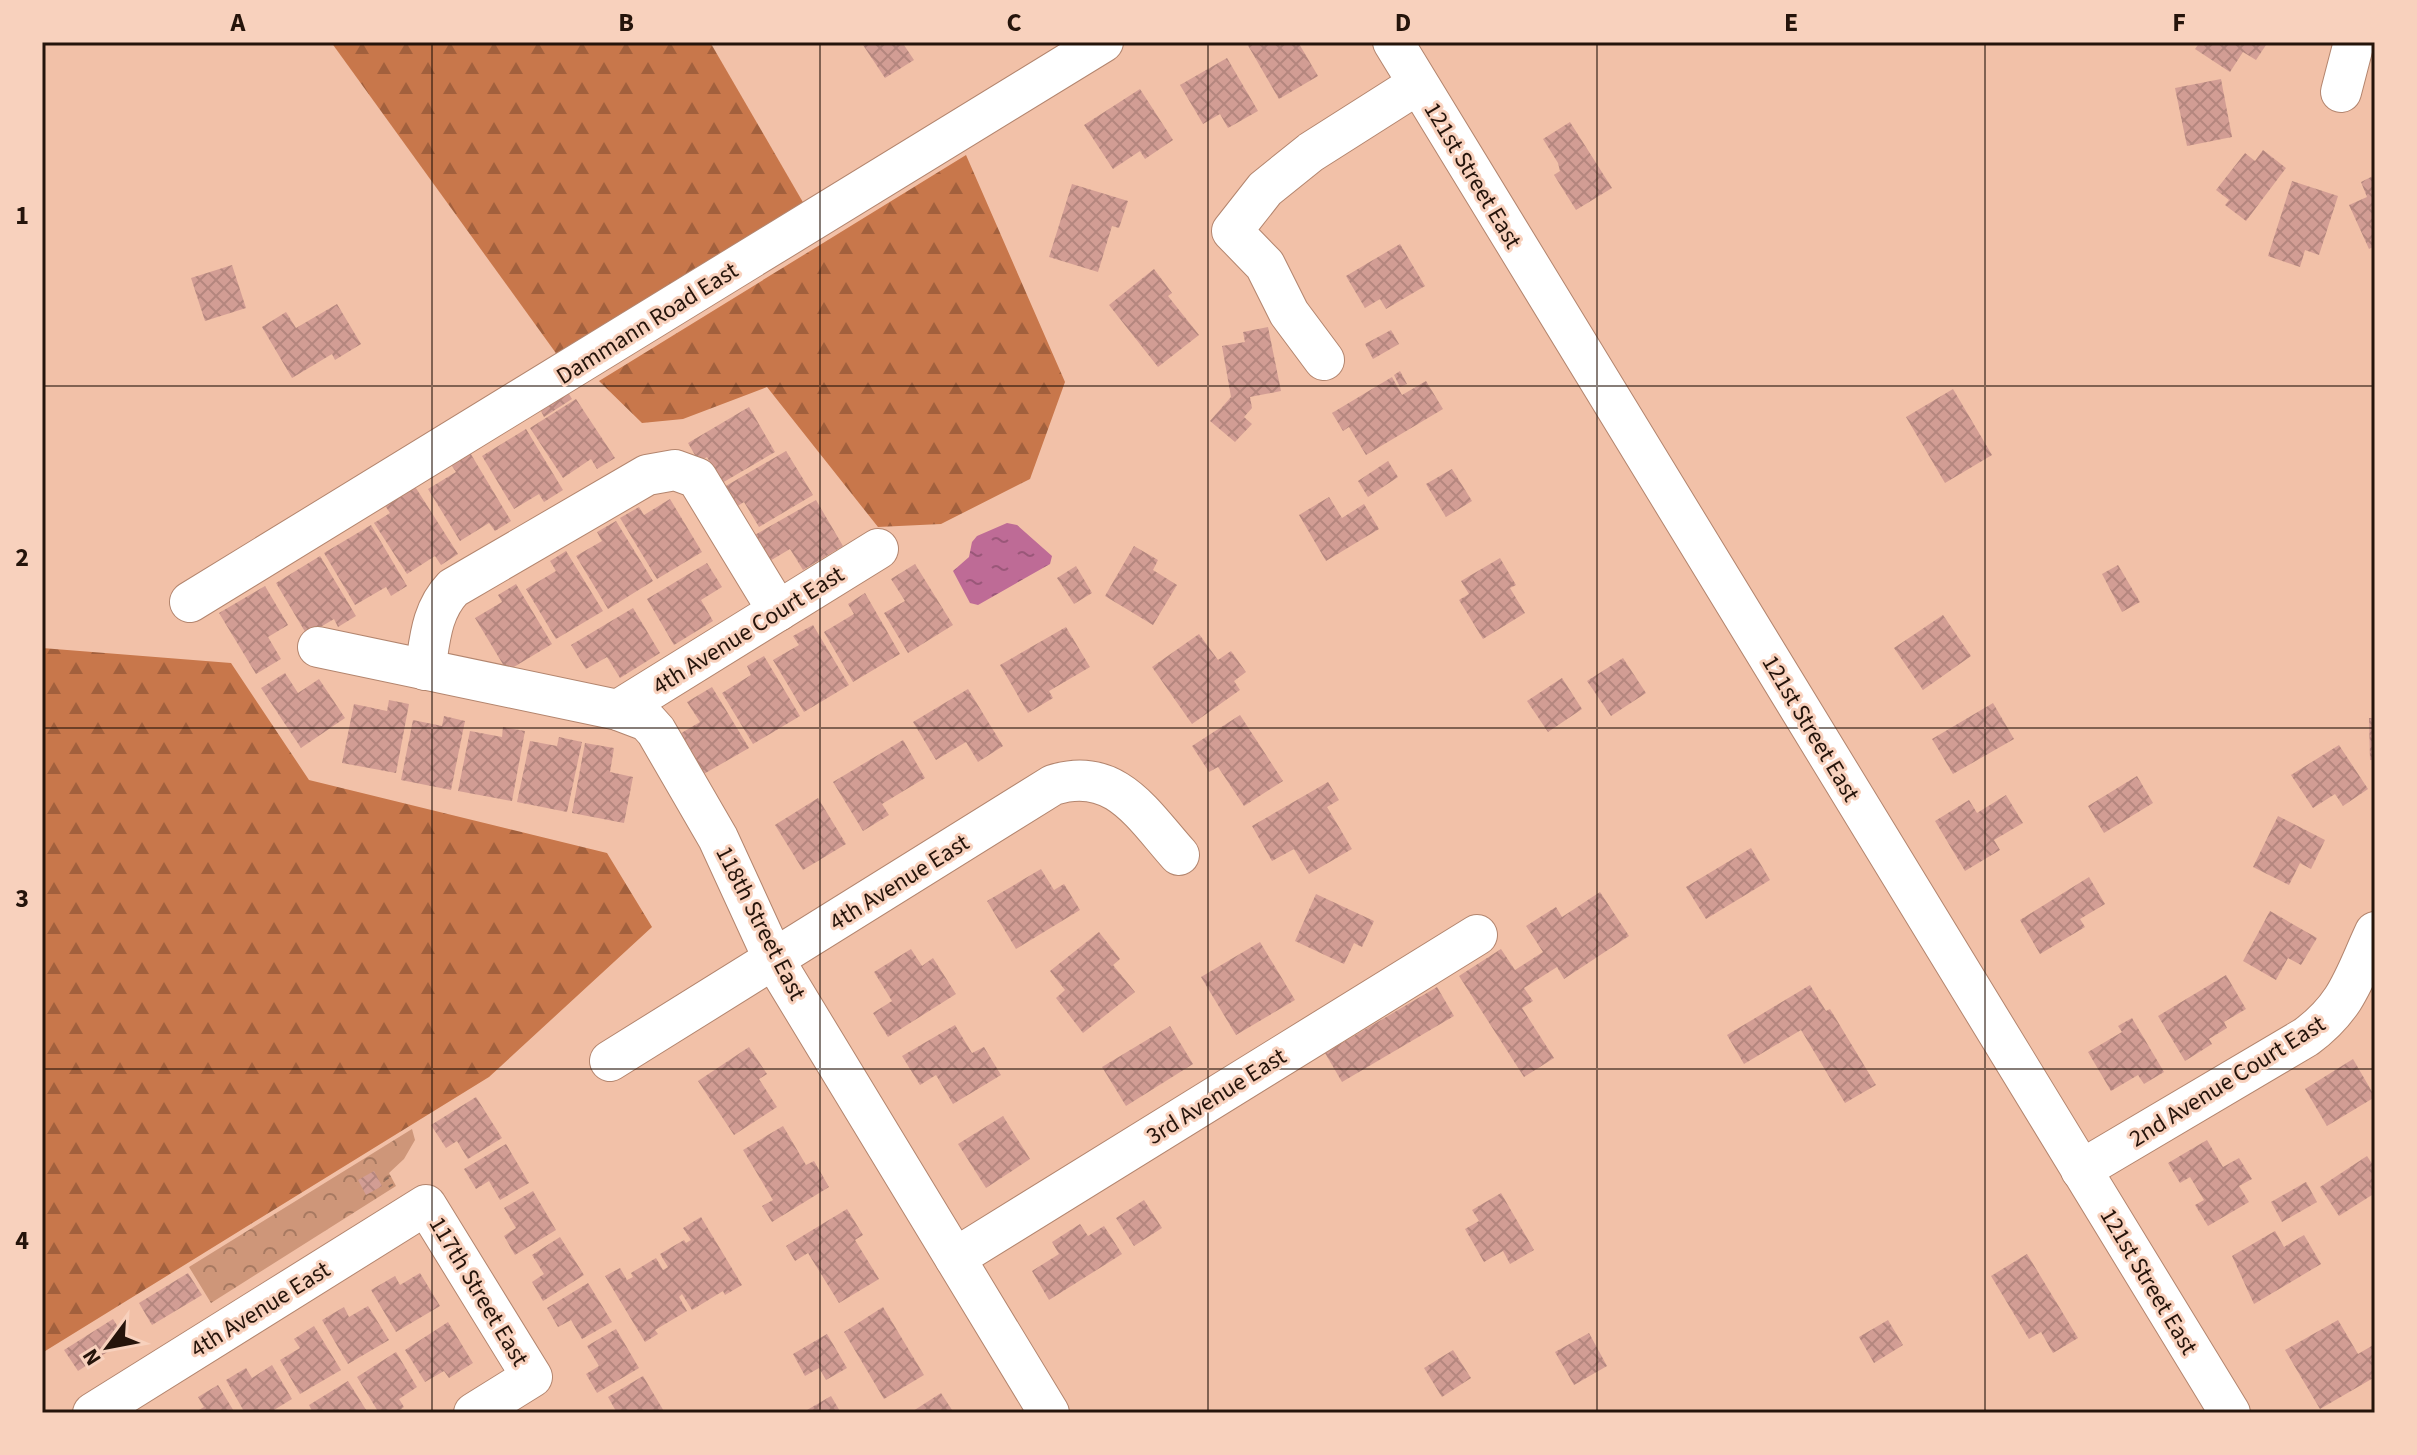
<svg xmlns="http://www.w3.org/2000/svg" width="2417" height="1455" viewBox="0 0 2417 1455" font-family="'Source Sans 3',sans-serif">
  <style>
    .forest { fill: url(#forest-firs) }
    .park { fill: url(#park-crowns) }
    .water { fill: url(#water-ripples) }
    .building { fill: url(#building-cross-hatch) }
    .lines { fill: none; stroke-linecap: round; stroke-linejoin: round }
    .minor-casing { stroke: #b3856e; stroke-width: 42 }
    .path { stroke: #8d6c5b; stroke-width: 5; stroke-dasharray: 2 6; stroke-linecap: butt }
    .minor { stroke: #fff; stroke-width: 40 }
    .grid { fill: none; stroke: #25140b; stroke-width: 2; stroke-opacity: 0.55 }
    .labels { text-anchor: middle; stroke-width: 6; stroke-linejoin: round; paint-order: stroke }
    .street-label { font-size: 24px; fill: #25140b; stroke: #f8d1bd }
    .neatline { fill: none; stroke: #25140b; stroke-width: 3 }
    .grid-label { font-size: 26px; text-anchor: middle; font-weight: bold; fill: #25140b }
  </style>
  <defs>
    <pattern id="forest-firs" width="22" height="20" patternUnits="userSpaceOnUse" patternTransform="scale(2)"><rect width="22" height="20" fill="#c8774b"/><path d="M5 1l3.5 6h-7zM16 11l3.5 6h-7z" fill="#a2603d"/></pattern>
    <pattern id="park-crowns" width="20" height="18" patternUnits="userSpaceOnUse" patternTransform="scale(2)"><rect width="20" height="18" fill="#ce9679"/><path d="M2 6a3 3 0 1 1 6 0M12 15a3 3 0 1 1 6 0" fill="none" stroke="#a77961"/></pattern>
    <pattern id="water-ripples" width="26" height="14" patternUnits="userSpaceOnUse" patternTransform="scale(2)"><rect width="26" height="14" fill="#be6b96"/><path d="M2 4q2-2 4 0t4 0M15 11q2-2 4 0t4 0" fill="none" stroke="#9a5779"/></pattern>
    <pattern id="building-cross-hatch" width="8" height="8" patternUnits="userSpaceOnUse" patternTransform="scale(2)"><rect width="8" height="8" fill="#d29d94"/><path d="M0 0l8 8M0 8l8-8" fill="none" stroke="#b4867e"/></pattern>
  </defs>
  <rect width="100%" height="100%" fill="#f2c1a8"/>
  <g class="forest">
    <polygon points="331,42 710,42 804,204 558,356"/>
    <polygon points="966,155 1065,382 1030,479 941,524 878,527 767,387 683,419 642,423 599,381"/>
    <polygon points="42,648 231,663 309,780 607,853 652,927 489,1077 42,1353"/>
  </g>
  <polygon class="park" points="412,1129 415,1140 404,1159 389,1173 396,1186 211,1303 189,1267"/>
  <polygon class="water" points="1007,523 1017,525 1052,556 1050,564 978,605 970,603 953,571 969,557 972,542 977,536"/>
  <g class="building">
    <polygon points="861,42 902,42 914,60 885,78"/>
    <polygon points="1246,42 1298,42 1318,76 1279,99"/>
    <polygon points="2200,42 2268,42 2256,60 2243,52 2230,72 2195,49"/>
    <polygon points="1227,58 1258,111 1228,128 1220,114 1203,124 1180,85"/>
    <polygon points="2221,79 2232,137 2187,146 2175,88"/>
    <polygon points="1140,89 1173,140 1145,159 1140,151 1113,169 1084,125"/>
    <polygon points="1570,122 1612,188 1576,210 1554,175 1560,171 1558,163 1543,139"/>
    <polygon points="2263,150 2286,168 2246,221 2225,205 2229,200 2216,190 2245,153 2255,161"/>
    <polygon points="2375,175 2375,246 2369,249 2349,205 2367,197 2361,182"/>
    <polygon points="2292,181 2338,196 2319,255 2305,250 2300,267 2268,256"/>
    <polygon points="1072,184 1128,201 1119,228 1112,226 1098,272 1049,257"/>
    <polygon points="1400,244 1425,286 1386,309 1380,299 1365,308 1346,276"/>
    <polygon points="232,265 246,308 205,321 191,278"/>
    <polygon points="1154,269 1172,293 1168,296 1199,335 1158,367 1109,305"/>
    <polygon points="337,304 361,344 335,360 332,354 292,378 262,327 286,312 296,328"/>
    <polygon points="1268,327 1281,391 1250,397 1252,408 1244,417 1252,424 1235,442 1210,421 1231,397 1222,346 1245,342 1243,332"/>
    <polygon points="1391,330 1399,344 1373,359 1365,344"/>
    <polygon points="1400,371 1407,384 1400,387 1394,375"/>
    <polygon points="1392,377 1402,395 1426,381 1443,409 1366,455 1349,427 1343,431 1332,413"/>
    <polygon points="1953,389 1992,455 1945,483 1906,417"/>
    <polygon points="567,391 572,399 544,417 540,409"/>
    <polygon points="576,399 615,458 597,469 591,459 563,478 530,428"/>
    <polygon points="749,407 775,452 722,483 707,457 699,462 688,443"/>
    <polygon points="526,429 563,490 544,502 539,494 514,509 482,456"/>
    <polygon points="469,451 511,521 495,531 489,523 460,541 428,489 456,472 450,463"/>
    <polygon points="786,451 813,495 759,527 744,502 736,507 724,487"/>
    <polygon points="1388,461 1398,477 1368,497 1358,481"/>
    <polygon points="1452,469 1472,501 1446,517 1426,484"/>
    <polygon points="414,485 458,554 441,565 435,556 407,574 374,523 390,513 384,504"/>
    <polygon points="1329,497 1342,518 1364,504 1379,529 1326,561 1299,515"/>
    <polygon points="670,499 702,552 657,579 620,518 639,507 644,515"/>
    <polygon points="816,500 843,546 803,570 790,549 768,562 753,536"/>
    <polygon points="616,521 653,581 608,609 576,556 602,541 597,532"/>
    <polygon points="371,525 407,586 391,596 386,587 355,605 324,553"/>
    <polygon points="1134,546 1158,560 1153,570 1177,585 1153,625 1105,596"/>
    <polygon points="566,551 603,611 556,639 526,589 556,571 550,561"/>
    <polygon points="320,556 356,616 338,627 334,619 307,635 276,583"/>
    <polygon points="1500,558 1516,585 1510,588 1525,613 1483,639 1459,600 1469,594 1461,581"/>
    <polygon points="707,563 722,587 701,600 713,621 674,645 647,599"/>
    <polygon points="915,564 953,625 908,653 884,613 905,601 891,579"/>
    <polygon points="2118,565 2140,602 2122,612 2102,574"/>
    <polygon points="1076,566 1092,593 1074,604 1057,578"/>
    <polygon points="516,584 552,644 507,671 475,618 502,602 498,595"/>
    <polygon points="265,586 288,625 268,637 281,659 256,674 219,613"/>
    <polygon points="865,593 900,654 853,682 824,632 854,614 848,604"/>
    <polygon points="633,608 660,653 620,678 607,657 586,669 571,645"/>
    <polygon points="1943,615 1971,656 1923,690 1894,648"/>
    <polygon points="813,625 849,685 804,712 773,660 799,645 793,636"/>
    <polygon points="1066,627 1090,667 1049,691 1053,698 1028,713 1000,665"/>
    <polygon points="1199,634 1218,660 1231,651 1246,672 1234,681 1240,690 1192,724 1152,667"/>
    <polygon points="764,656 800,716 753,744 722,693 751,675 747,666"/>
    <polygon points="1623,658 1646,693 1611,716 1587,681"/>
    <polygon points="285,673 298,693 319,679 345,718 301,748 261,688"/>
    <polygon points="1562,678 1582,709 1548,732 1527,701"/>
    <polygon points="712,687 749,748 702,775 678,735 700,722 687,702"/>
    <polygon points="968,689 1003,746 978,762 966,742 936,760 913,722"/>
    <polygon points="389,700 409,704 396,773 342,763 354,704 387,711"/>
    <polygon points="1993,703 2014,739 1953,774 1932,739"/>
    <polygon points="1240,715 1283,781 1244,806 1218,767 1209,772 1192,746"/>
    <polygon points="444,716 465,721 451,790 401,780 413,720 442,726"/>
    <polygon points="2369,718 2375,718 2375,760 2370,760"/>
    <polygon points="503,727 525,731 512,801 458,791 470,731 502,737"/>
    <polygon points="559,737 582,742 567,812 517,802 530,741 557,746"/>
    <polygon points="903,740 925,778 882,804 889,815 863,831 833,782"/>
    <polygon points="585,743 614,748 610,772 633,777 624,823 572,813"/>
    <polygon points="2339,745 2368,789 2343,806 2335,794 2313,808 2291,775"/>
    <polygon points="2137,776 2153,803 2104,833 2088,806"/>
    <polygon points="1328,782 1339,800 1327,807 1352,849 1309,874 1294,849 1272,861 1252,826"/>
    <polygon points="2006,795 2023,823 1994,840 2000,850 1965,871 1935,821 1969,800 1977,813"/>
    <polygon points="818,798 846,844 803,870 775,825"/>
    <polygon points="2278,816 2325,840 2311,869 2300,863 2289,885 2253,867"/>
    <polygon points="1751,848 1770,880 1706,919 1686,887"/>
    <polygon points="1041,869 1054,890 1064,884 1080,910 1016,949 987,901"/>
    <polygon points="2089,877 2105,904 2080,919 2085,927 2040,954 2020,920"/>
    <polygon points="1600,892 1629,936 1564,979 1557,967 1524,988 1533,1001 1522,1008 1554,1058 1524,1077 1459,976 1501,949 1515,970 1543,952 1526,926 1556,907 1562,917"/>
    <polygon points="1316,894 1374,921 1362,947 1354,943 1344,964 1295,941"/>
    <polygon points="2270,911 2317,938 2301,965 2288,958 2276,980 2243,961"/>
    <polygon points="1099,932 1120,959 1113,965 1135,992 1083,1033 1056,998 1065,990 1050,971"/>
    <polygon points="1260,942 1295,1000 1236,1035 1201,977"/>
    <polygon points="911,949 922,966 933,958 956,994 888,1037 873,1013 892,1001 874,972"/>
    <polygon points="2226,975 2246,1009 2224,1022 2227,1028 2209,1039 2212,1044 2185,1061 2158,1016"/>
    <polygon points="1810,985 1826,1011 1830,1009 1876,1085 1845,1103 1801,1030 1744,1064 1727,1035"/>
    <polygon points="1437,987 1454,1016 1342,1082 1325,1053"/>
    <polygon points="2132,1018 2164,1072 2144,1084 2138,1075 2111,1091 2088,1052 2122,1032 2118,1026"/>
    <polygon points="955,1025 972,1053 984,1047 1001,1075 953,1104 936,1075 920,1085 902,1056"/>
    <polygon points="1170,1026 1193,1064 1126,1106 1102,1067"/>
    <polygon points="749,1047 767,1074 759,1079 777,1107 734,1135 698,1081"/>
    <polygon points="2353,1059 2375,1097 2327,1126 2305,1089"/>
    <polygon points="476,1097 502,1138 468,1159 457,1141 446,1148 431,1125"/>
    <polygon points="1003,1116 1030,1159 986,1188 958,1144"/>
    <polygon points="783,1126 806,1165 814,1161 829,1187 772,1222 762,1206 773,1200 743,1150"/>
    <polygon points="2207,1140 2223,1167 2239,1158 2252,1179 2239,1186 2249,1202 2208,1226 2195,1205 2204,1200 2190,1177 2180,1183 2168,1163"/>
    <polygon points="506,1144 529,1183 500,1200 489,1181 476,1189 464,1169"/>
    <polygon points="2367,1156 2375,1168 2375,1193 2339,1216 2320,1187"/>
    <polygon points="374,1171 382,1186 366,1195 358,1180"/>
    <polygon points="2306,1182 2317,1202 2282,1222 2271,1202"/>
    <polygon points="533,1191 556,1230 515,1255 504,1236 516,1228 504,1208"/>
    <polygon points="1501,1193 1534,1250 1510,1264 1503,1251 1484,1262 1465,1229 1479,1221 1472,1210"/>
    <polygon points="1144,1200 1162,1228 1134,1246 1116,1218"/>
    <polygon points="847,1209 863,1235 855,1240 879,1279 839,1303 808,1253 795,1261 786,1246"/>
    <polygon points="701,1217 742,1285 725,1295 723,1291 692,1310 682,1294 679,1297 687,1311 655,1330 658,1334 645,1342 605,1276 620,1268 627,1280 633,1277 631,1273 656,1258 663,1270 668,1267 660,1254 684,1240 686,1243 691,1240 683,1228"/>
    <polygon points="1080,1224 1088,1236 1104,1226 1122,1254 1049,1300 1032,1271 1059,1254 1052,1242"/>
    <polygon points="2275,1231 2284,1247 2304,1235 2321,1264 2254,1304 2232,1256"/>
    <polygon points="560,1237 584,1275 543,1301 532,1282 544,1274 532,1255"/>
    <polygon points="2027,1254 2078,1338 2053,1353 2041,1332 2029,1339 1991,1276"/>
    <polygon points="188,1273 202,1295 152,1325 139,1303"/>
    <polygon points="420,1273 440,1306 396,1332 371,1290 395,1276 400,1285"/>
    <polygon points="588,1283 612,1322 582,1339 571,1320 558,1327 547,1308"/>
    <polygon points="368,1306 389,1340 348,1364 322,1320 344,1307 349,1317"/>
    <polygon points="883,1307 924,1375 884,1399 844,1332"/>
    <polygon points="113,1319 126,1340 78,1371 64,1350"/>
    <polygon points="1888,1320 1903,1345 1874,1363 1859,1337"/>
    <polygon points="2338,1320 2358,1354 2375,1344 2375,1377 2320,1409 2285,1350"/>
    <polygon points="448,1322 473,1363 449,1378 444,1371 425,1382 405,1350"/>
    <polygon points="314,1326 341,1370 300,1394 280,1360 300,1348 294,1339"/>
    <polygon points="616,1329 639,1368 597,1393 586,1374 599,1366 587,1346"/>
    <polygon points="1589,1333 1607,1366 1574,1385 1555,1352"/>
    <polygon points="827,1334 847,1368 826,1380 819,1368 805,1376 793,1354"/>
    <polygon points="1453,1350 1471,1378 1442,1397 1424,1368"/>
    <polygon points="396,1352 417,1387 399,1399 404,1407 395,1413 379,1413 357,1377"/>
    <polygon points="272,1365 292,1399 269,1413 245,1413 226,1380 246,1368 252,1378"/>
    <polygon points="643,1376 665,1413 617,1413 608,1397"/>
    <polygon points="348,1381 368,1413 313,1413 309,1405"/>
    <polygon points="218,1385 235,1413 194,1413 204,1407 198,1397"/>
    <polygon points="941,1393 954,1413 910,1413"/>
    <polygon points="831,1396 841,1413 802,1413"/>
  </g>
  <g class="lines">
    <defs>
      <g id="minor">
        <polyline points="1393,42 2230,1413"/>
        <polyline points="2341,92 2354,42"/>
        <polyline points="1324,360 1289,313 1265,265 1232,231 1265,189 1311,152 1418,84"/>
        <polyline points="190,602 1103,42"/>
        <polyline points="318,647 618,710 647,721 656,731 718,838 774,960 1049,1413"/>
        <path d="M425 670C430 640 431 611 453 588L647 475 675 470 697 478 778 611"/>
        <polyline points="618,710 878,549"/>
        <path d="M610 1061 1053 785C1115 765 1143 815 1179 855"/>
        <path d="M2081 1170 2306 1037C2348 1006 2354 977 2375 932"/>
        <polyline points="955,1258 1477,935"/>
        <polyline points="93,1413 426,1205 532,1377 474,1413"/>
      </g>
    </defs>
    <use href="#minor" class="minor-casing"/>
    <polyline class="path" points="386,1178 393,1189"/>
    <use href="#minor" class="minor"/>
  </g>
  <path class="grid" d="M432 42V1413M820 42V1413M1208 42V1413M1597 42V1413M1985 42V1413M42 386H2375M42 728H2375M42 1069H2375"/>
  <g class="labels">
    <g class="street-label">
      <text transform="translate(1473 175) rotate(59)" y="8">121st Street East</text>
      <text transform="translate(647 323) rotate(-32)" y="8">Dammann Road East</text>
      <text transform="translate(748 630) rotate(-32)" y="8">4th Avenue Court East</text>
      <text transform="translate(1811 728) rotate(59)" y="8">121st Street East</text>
      <text transform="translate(899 882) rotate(-32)" y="8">4th Avenue East</text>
      <text transform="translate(761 923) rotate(63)" y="8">118th Street East</text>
      <text transform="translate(2227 1081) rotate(-32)" y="8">2nd Avenue Court East</text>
      <text transform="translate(1216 1096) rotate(-32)" y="8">3rd Avenue East</text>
      <text transform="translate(2149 1281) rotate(59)" y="8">121st Street East</text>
      <text transform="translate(479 1291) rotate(59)" y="8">117th Street East</text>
      <text transform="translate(260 1309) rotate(-32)" y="8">4th Avenue East</text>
    </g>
  </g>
  <rect width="2417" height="1455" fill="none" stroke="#f8d1bd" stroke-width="88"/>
  <g transform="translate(108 1347) rotate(238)" stroke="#f8d1bd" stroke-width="6" paint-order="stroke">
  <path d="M0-6L14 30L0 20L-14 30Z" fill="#25140b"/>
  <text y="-12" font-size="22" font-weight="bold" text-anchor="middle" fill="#25140b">N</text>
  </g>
  <rect x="44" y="44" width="2329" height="1367" class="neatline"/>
  <g class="grid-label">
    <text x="238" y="31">A</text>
    <text x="626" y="31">B</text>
    <text x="1014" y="31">C</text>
    <text x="1403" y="31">D</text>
    <text x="1791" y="31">E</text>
    <text x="2179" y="31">F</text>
    <text x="22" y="224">1</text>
    <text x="22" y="566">2</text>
    <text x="22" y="907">3</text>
    <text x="22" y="1249">4</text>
  </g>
</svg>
